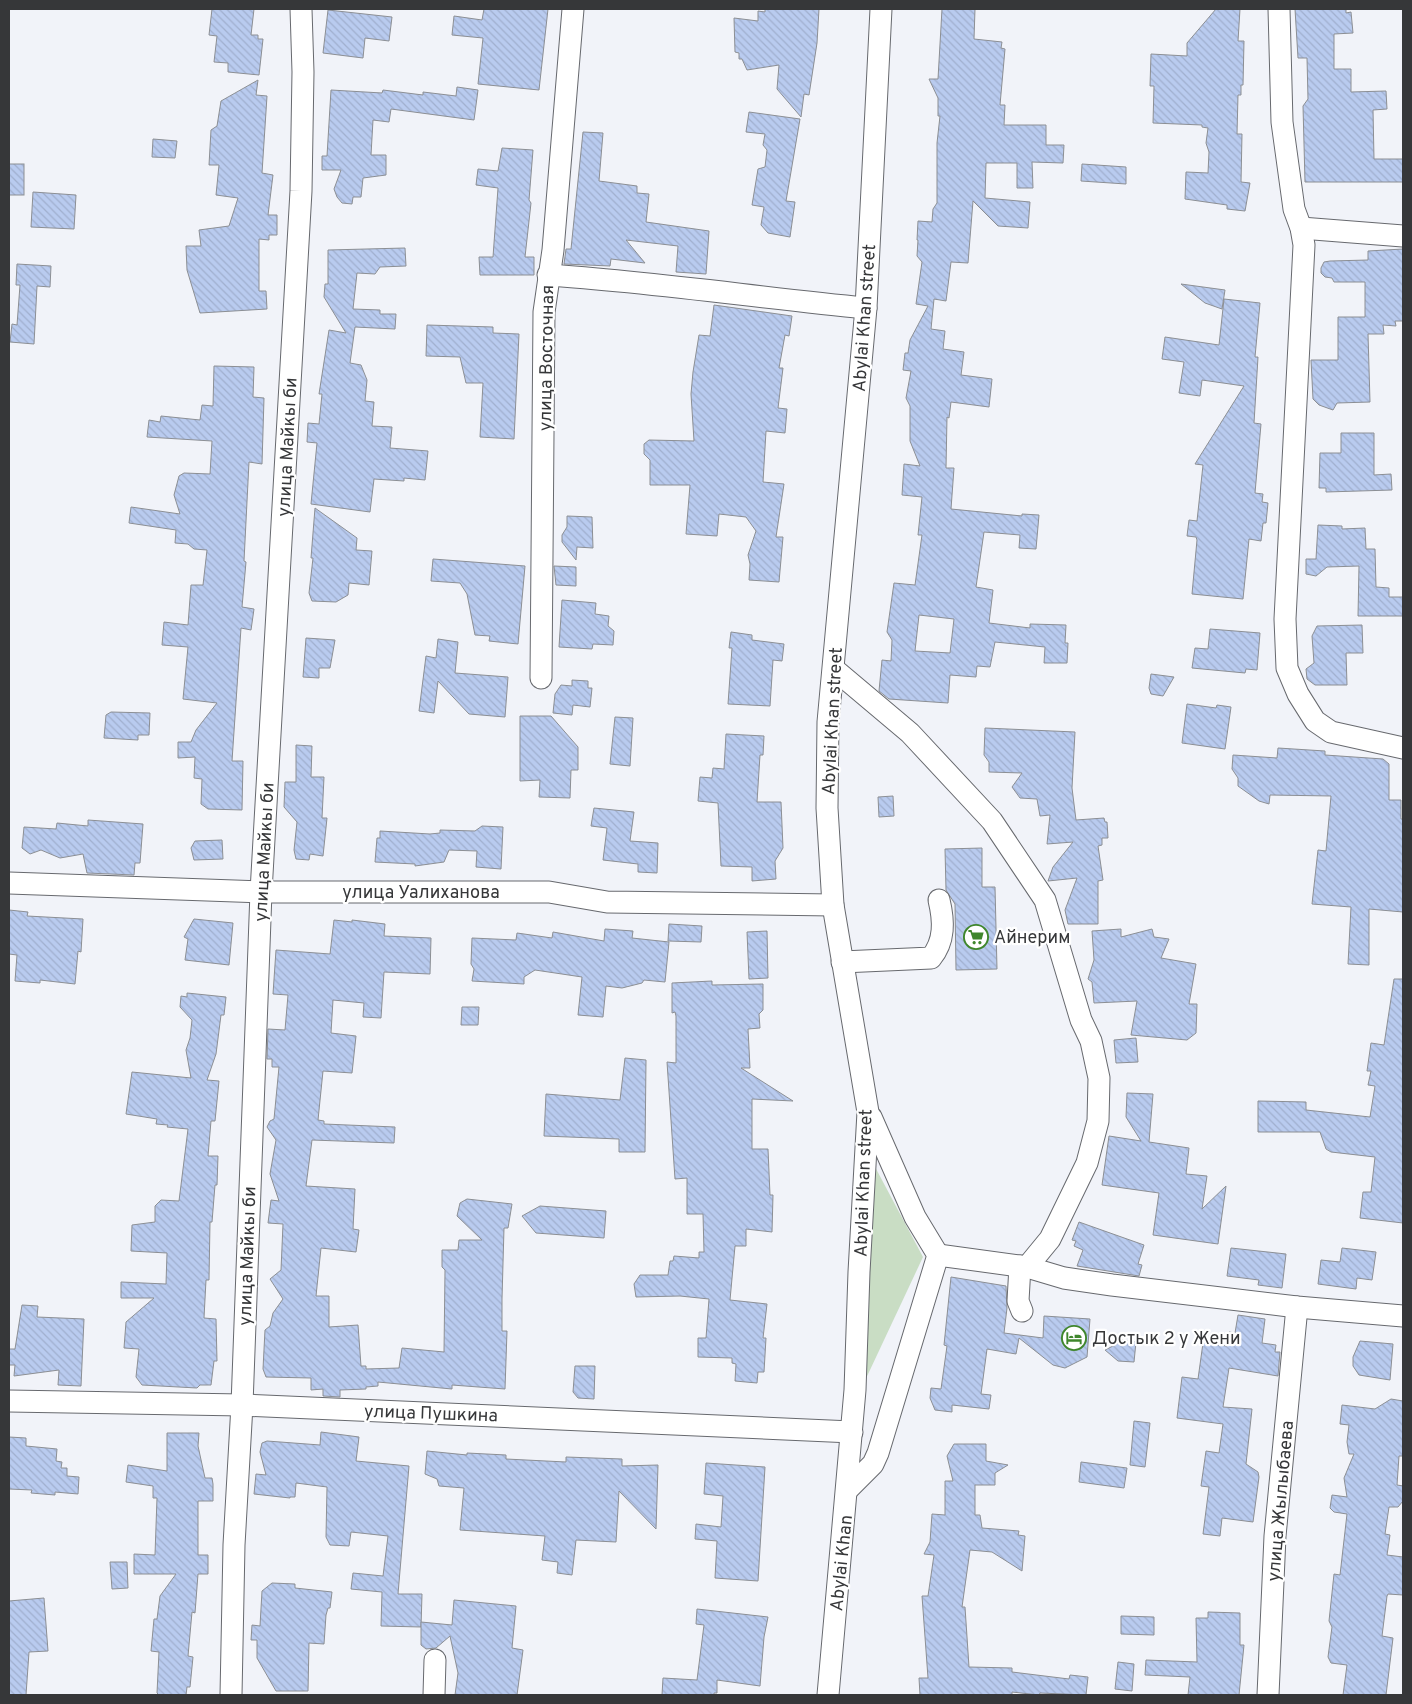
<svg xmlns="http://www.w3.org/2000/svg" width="1412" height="1704" viewBox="0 0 1412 1704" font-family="Overpass,sans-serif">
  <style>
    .grass { fill: #c9ddc4 }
    .building { fill: url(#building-back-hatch); stroke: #8c8f94; fill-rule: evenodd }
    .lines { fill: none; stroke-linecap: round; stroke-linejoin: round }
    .street-casing { stroke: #67696e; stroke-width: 23 }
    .street { stroke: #fff; stroke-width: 21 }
    .labels { text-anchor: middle; stroke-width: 4.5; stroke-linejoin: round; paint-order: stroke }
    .street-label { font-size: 18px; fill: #363739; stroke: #fff }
    .poi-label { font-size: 18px; fill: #363739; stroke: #fff; text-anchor: start }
  </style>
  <defs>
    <pattern id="building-back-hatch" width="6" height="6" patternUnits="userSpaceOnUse" patternTransform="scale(1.25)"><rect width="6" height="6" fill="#b9cbef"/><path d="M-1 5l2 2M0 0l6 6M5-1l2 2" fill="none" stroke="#a0afce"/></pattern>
  </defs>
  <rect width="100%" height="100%" fill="#f1f3f9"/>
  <polygon class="grass" points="874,1165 923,1257 862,1387"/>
  <g class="building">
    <polygon points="212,9 254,9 251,35 258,35 258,39 263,39 259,75 228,72 228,63 214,62 217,36 209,35"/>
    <polygon points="484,9 548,9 539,90 478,84 483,38 452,35 454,16 482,20"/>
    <polygon points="765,9 819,9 817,43 809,95 804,94 801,117 777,89 779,65 747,70 742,59 739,59 739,53 735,52 734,18 758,21 758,11 765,12"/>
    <path d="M942 9H975L974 39 1002 42 1001 48 1005 49 1000 105H1005L1004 125H1046V145H1064L1063 163 1032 162 1033 188H1017V163H986L985 198 1030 202 1028 228 998 226 973 201 968 263 951 262 946 301 934 299 931 329 945 331 943 349 964 352 961 375 992 379 989 407 951 402 949 418 947 417 946 468H954L951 509 1022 516V514L1039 515 1036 549 1019 548 1020 535 984 532 976 587 993 590 989 623 1030 628V624L1066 625 1065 643H1068L1067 663H1044L1045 647 995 642 990 667 977 666 976 677 950 675 948 703 889 699 879 691 882 660 891 661 892 640 887 632 894 583 915 585 922 535H918L922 497 902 495 904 464 920 466 910 441V406L906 398 911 371 903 370 905 353H908L910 340 928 306 916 304 922 262 917 256 918 240H917L918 221 932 222 933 209 937 203V143L940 116H938V98L929 79H938ZM919 615 954 619 950 653 915 651Z"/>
    <polygon points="1216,9 1240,9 1238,41 1244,41 1243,85 1241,85 1241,95 1238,95 1237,134 1242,134 1241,182 1250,183 1245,211 1227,209 1227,205 1185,199 1186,172 1208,173 1209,152 1206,143 1208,128 1202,127 1202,125 1153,123 1154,86 1150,86 1151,54 1187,56 1187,43"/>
    <polygon points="1295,9 1346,9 1346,13 1351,12 1353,33 1334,34 1334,69 1351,69 1351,92 1386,91 1387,109 1373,110 1374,159 1403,159 1403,182 1305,182 1303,106 1308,99 1307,58 1298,58"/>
    <polygon points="328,10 392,17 389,41 365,38 363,58 323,53"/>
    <polygon points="258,80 256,95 267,96 262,173 273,175 268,215 277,215 277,235 269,235 269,240 259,239 259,291 266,291 267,309 200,313 187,270 186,246 201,246 199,230 229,226 238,198 216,195 219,165 209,165 211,130 217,126 221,101"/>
    <polygon points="457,87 478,90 474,120 391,109 389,122 373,120 371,155 386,155 386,175 363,178 361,197 353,197 352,204 342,203 337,197 334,189 341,170 322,170 322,156 327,156 331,90 382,93 383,90 423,95 423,92 456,96"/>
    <polygon points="749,112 800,119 786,201 795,202 790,237 768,233 761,225 764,207 752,205 758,169 765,167 767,150 763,145 765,134 746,132"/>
    <polygon points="583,132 603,133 599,181 637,186 637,193 649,194 646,222 709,231 706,274 676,272 678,246 626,240 645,263 611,259 610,266 564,264 566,249 571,249"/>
    <polygon points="153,139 177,141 175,158 152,157"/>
    <polygon points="502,148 533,150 529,200 531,203 525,257 534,257 534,275 480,275 479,257 493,257 498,188 476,185 478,169 498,171"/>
    <rect x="9" y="164" width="15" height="31"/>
    <polygon points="1082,164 1126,167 1126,184 1081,181"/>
    <polygon points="33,192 76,195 74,229 31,227"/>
    <polygon points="405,248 406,266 380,267 375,274 357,273 353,309 380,310 380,314 396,314 395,329 355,327 350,363 361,365 367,380 365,401 374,402 372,426 392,427 390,448 428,451 425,480 404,478 404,481 374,479 370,512 311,504 317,443 307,442 308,423 319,424 322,394 319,394 329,330 346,333 324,297 325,284 328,284 328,250"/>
    <polygon points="1403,249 1403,321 1395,321 1396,326 1383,325 1384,334 1368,334 1370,402 1337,403 1333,410 1319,405 1313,399 1311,360 1338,360 1338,317 1365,317 1365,282 1334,282 1332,278 1325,277 1321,273 1321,268 1324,262 1330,261 1368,260 1368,251"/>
    <polygon points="17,264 51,266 50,287 37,286 34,344 10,342 12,324 17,325 20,285 16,285"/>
    <polygon points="1181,284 1225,290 1222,309 1205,303"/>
    <polygon points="1224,299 1260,303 1255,357 1258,357 1254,423 1261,424 1255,493 1263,494 1262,502 1268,503 1266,523 1263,523 1261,541 1249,539 1243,599 1192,594 1197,540 1196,537 1187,536 1189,520 1197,521 1203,465 1195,464 1244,386 1202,380 1200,396 1179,393 1184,362 1162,359 1165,337 1219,345"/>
    <polygon points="714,305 792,316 789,336 785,335 779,368 783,368 778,408 787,409 785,433 766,431 763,482 784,484 776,537 783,537 779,582 749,580 750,564 748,555 756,531 746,517 719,514 717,536 686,534 690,485 650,485 650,460 644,454 644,444 649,440 694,441 691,394 693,372 699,335 710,336"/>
    <polygon points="427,325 493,327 493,333 519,334 514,439 480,437 483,383 466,383 460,357 426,356"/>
    <polygon points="214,366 254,367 253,397 264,398 262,464 249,462 244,561 246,562 242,607 254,609 251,630 241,628 232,761 243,761 242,810 208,809 201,804 202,779 194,778 195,757 178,758 178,742 191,742 196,730 217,703 183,699 188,647 162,645 164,622 188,625 191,585 203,585 207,550 194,549 188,544 175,543 176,530 129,523 131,507 180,514 174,495 179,476 184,473 210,474 212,441 147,437 149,420 160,422 161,416 200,420 202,405 213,406"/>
    <polygon points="1341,433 1374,433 1374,475 1391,474 1392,490 1326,492 1326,488 1319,488 1320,453 1341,453"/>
    <polygon points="315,508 357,538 356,550 372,551 369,585 349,583 348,595 336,602 312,601 309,593 313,558 311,558"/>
    <polygon points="567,516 592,517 593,548 577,547 576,560 562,542 562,535 567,527"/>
    <polygon points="1318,525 1342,526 1342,529 1365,528 1366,549 1375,549 1376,587 1389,588 1389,597 1403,597 1403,616 1358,616 1359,566 1327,567 1316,576 1306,574 1306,559 1316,559"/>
    <polygon points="433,559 525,566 518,644 489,641 490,636 475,635 467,594 460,583 431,581"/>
    <polygon points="554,566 576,567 576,586 556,585"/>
    <polygon points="562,600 596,603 595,614 609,616 608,626 614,631 613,645 593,644 592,649 559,647"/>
    <polygon points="1362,625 1363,653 1346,653 1347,685 1315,685 1307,679 1306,669 1314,663 1312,636 1317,626"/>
    <polygon points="1210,629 1260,633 1257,670 1246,669 1245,673 1192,668 1195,648 1208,649"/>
    <polygon points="731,632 752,635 752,640 784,644 782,661 773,660 770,706 728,704 732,648 729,648"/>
    <polygon points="306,638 335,640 330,668 319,668 319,678 303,677"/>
    <polygon points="438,639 458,642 455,673 508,677 505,717 469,714 438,681 434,713 419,711 426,656 436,658"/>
    <polygon points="1151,674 1174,677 1163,696 1151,694 1149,688"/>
    <polygon points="572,680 588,681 588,688 592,688 590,707 573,705 572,715 553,713 555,694 561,685 572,686"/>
    <polygon points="1187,704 1216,708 1217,705 1231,707 1225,749 1182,743"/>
    <polygon points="111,712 150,713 149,735 138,735 138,740 104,738 106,715"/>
    <polygon points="520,716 551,716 578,747 578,770 571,770 570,798 539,797 540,780 520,781"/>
    <polygon points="615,717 633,718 630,766 610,764"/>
    <polygon points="985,728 1075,732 1072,788 1076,820 1104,818 1105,822 1107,822 1108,838 1102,838 1102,845 1098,846 1103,880 1098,881 1098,924 1068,924 1065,910 1077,878 1048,881 1053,867 1073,842 1047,844 1050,815 1040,816 1037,799 1020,798 1012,787 1022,773 989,772 989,762 984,755"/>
    <polygon points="726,734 764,736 763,755 760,755 757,802 781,802 783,848 775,861 776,879 752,881 752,867 721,866 718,803 698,801 700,777 712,778 713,768 724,769"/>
    <polygon points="296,745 312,746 311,777 324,777 322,818 327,818 323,856 310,854 309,860 296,859 294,850 297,822 284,807 285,782 296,782"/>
    <polygon points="1278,748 1325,751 1325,755 1383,759 1389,764 1389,800 1401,800 1401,819 1403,819 1403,912 1369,909 1369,965 1348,964 1351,907 1312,904 1318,850 1326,851 1331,796 1270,795 1269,804 1259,801 1238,786 1238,778 1232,769 1233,755 1277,758"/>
    <polygon points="893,796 894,816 879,817 878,797"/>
    <polygon points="594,808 634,812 630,841 658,843 657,873 638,872 638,864 603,860 607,828 591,826"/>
    <polygon points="88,820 143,824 140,863 135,863 134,875 87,873 83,854 60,858 41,850 30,854 22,848 24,827 56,829 57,823 88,826"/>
    <polygon points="482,826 503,827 501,869 476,867 477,851 449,850 444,862 415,866 415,864 375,862 377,838 380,838 380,831 430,834 440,833 440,830 475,831"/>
    <polygon points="222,840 223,859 194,860 191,848 195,841"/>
    <polygon points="982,848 982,887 995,887 997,969 956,970 955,904 946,890 945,849"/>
    <polygon points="9,910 28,912 27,916 83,919 81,952 78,951 75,984 40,980 40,983 15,981 17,955 9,954"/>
    <polygon points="194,919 233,923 229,965 185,960 188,939 184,937"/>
    <polygon points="334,920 352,922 352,920 385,924 384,936 431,938 430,974 384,972 381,1018 363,1017 364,1003 333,1000 331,1033 356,1036 352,1073 323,1071 318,1120 324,1121 324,1124 395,1127 394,1143 312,1140 306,1186 355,1189 353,1229 359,1230 356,1252 321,1248 316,1296 329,1296 329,1327 358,1325 361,1366 366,1366 366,1369 399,1368 402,1348 444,1352 445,1270 442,1267 442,1250 458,1250 459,1240 482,1240 457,1216 460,1203 467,1199 512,1204 508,1228 504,1228 502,1299 502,1331 507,1331 505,1389 452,1385 452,1389 378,1382 378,1386 366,1387 366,1389 340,1390 340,1397 323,1396 323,1389 311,1390 311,1378 266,1377 263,1369 265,1330 270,1326 273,1313 283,1299 270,1279 281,1270 283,1224 268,1223 271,1200 279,1201 270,1174 276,1140 267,1127 270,1121 274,1119 279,1067 272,1067 272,1059 267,1059 268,1029 285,1030 288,995 273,994 276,950 330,954"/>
    <polygon points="669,924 702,926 701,942 668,941"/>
    <polygon points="605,929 633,931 632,938 669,942 665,982 644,980 642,983 622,988 606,986 603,1017 578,1015 582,977 535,970 524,977 524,984 472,981 474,969 471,964 472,938 516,940 517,933 552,938 553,932 604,941"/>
    <polygon points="1121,929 1121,937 1152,929 1154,937 1169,939 1161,958 1196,964 1189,1004 1197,1004 1196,1033 1187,1040 1131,1035 1137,1001 1094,1003 1092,982 1088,979 1094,960 1092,931"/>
    <polygon points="767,931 768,978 749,979 747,932"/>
    <polygon points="1394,979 1403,979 1403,1223 1360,1218 1363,1192 1371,1192 1375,1157 1331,1152 1326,1149 1320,1132 1258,1132 1258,1101 1306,1102 1306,1110 1370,1117 1375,1086 1368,1085 1371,1071 1367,1071 1371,1043 1384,1045"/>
    <polygon points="712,981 712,985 763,984 763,1010 759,1014 760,1028 748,1029 750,1068 741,1068 793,1101 752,1099 752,1149 768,1149 770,1195 773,1195 772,1232 746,1229 746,1246 735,1246 730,1300 767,1304 763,1338 766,1338 764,1372 758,1372 757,1383 735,1381 736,1364 732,1363 732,1358 698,1357 698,1338 706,1338 709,1299 680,1296 636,1297 634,1284 640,1275 668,1275 670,1261 673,1261 674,1256 699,1258 699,1252 704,1252 703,1214 687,1214 687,1178 675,1179 667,1062 676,1063 676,1016 675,1012 672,1013 672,983"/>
    <polygon points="187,993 226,997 224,1015 221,1015 216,1054 207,1080 219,1081 215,1121 211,1121 208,1156 218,1156 217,1185 215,1185 212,1222 210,1222 209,1280 206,1280 204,1318 216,1319 217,1361 214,1361 211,1385 200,1385 197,1388 142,1385 136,1377 139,1349 124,1348 126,1322 154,1298 121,1298 121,1282 166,1284 167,1253 131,1251 132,1225 155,1222 155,1206 161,1200 179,1201 188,1129 167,1127 168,1125 156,1124 157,1119 126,1114 132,1072 191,1078 186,1050 190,1038 192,1020 180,1007 181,996 187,997"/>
    <polygon points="462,1007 479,1007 478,1025 461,1025"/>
    <polygon points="1136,1038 1138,1062 1116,1063 1114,1040"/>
    <polygon points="625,1058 646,1060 645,1152 619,1152 619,1139 544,1136 546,1094 620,1100"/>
    <polygon points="1127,1093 1153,1094 1149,1142 1189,1148 1186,1174 1207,1176 1202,1209 1226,1186 1218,1244 1153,1235 1159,1193 1102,1185 1109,1136 1141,1141 1126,1117"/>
    <polygon points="540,1206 606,1211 604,1238 536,1233 522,1216"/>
    <polygon points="1079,1222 1144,1245 1138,1264 1142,1265 1139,1276 1077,1266 1083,1250 1074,1246 1076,1241 1072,1240"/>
    <polygon points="1231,1248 1286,1254 1282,1288 1258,1285 1259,1280 1227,1276"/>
    <polygon points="1342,1248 1376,1252 1372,1280 1357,1278 1356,1289 1318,1284 1321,1260 1340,1262"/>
    <polygon points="951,1277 1006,1286 1007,1308 1004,1333 1043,1338 1044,1316 1090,1319 1087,1357 1065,1368 1053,1365 1019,1338 1016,1354 987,1349 981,1394 991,1395 989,1409 952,1405 952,1412 935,1410 930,1398 931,1388 941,1389 947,1346 944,1345"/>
    <polygon points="22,1305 38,1306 37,1317 84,1319 81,1386 58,1385 59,1370 14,1376 15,1365 9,1365 9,1349 15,1349"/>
    <polygon points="1238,1315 1265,1319 1262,1343 1276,1345 1275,1352 1280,1352 1278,1376 1229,1368 1223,1407 1252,1409 1246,1464 1258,1472 1259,1477 1253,1522 1222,1518 1220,1536 1203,1534 1209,1487 1201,1486 1206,1451 1219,1453 1223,1424 1177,1418 1182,1377 1198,1379 1203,1343 1227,1346 1229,1332 1235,1333"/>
    <polygon points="1118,1339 1136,1342 1134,1362 1118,1361 1105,1350 1117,1344"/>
    <polygon points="1360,1341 1393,1344 1390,1380 1359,1375 1353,1366 1353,1357"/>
    <polygon points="575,1366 595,1366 594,1399 578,1398 573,1392"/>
    <polygon points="1391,1399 1403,1401 1403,1456 1399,1456 1397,1485 1403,1486 1403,1501 1398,1507 1389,1507 1385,1534 1390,1535 1387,1555 1403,1557 1403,1595 1388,1594 1387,1596 1382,1636 1393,1638 1386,1695 1343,1695 1347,1665 1331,1663 1328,1657 1332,1627 1329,1621 1334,1574 1340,1575 1347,1514 1334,1512 1330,1508 1332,1495 1347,1497 1344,1478 1354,1454 1349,1454 1347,1442 1349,1425 1340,1424 1342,1405 1375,1409"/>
    <polygon points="1134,1421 1150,1423 1145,1467 1130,1465"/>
    <polygon points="321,1432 359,1437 356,1461 409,1466 398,1594 422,1594 421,1627 381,1626 382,1592 351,1589 353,1573 383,1576 388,1536 351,1532 349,1546 330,1545 326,1537 327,1487 296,1483 295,1497 290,1497 290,1498 254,1494 256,1474 266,1475 260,1452 262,1443 267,1441 320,1445"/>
    <polygon points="167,1433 199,1433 198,1446 205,1478 212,1478 213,1484 213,1501 198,1501 198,1555 208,1555 208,1574 198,1574 195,1613 192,1612 188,1656 193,1657 190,1687 187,1687 186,1695 159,1695 157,1693 159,1652 151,1651 154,1619 157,1619 160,1596 176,1574 134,1574 134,1554 155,1555 157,1498 153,1498 153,1486 126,1482 128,1465 167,1471"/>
    <polygon points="9,1437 26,1438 26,1446 57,1449 56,1461 62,1462 61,1468 67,1468 67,1476 79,1477 78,1494 55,1492 55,1495 31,1493 32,1490 9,1489"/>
    <polygon points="954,1444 986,1444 986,1461 1008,1465 995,1473 995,1485 975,1485 975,1515 980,1515 982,1528 1019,1531 1018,1535 1025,1536 1022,1571 992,1552 970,1550 962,1607 965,1607 969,1667 1012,1668 1012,1672 1069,1679 1070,1675 1088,1677 1086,1695 1040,1693 1039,1695 1012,1692 1012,1695 920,1695 919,1678 928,1678 922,1596 928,1596 934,1555 924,1554 930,1542 932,1514 945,1515 945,1481 953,1481 947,1456"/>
    <polygon points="427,1451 467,1455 467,1453 506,1455 506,1459 566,1462 566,1457 622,1459 622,1466 658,1465 656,1529 619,1491 616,1542 576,1540 572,1575 557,1573 558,1562 542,1560 545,1536 460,1530 464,1488 439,1486 437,1479 425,1474"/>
    <polygon points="1081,1462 1127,1468 1124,1488 1079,1482"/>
    <polygon points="706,1463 765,1467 758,1581 715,1578 717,1541 695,1539 696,1524 721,1527 723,1496 704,1494"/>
    <polygon points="110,1562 127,1562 128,1588 112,1589"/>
    <polygon points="272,1583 295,1584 295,1588 332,1592 330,1608 328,1608 326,1615 324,1644 309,1643 308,1691 276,1691 257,1658 257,1640 251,1640 252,1625 260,1626 262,1591"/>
    <polygon points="44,1598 48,1651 29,1652 26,1695 9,1695 9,1601"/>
    <polygon points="454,1600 516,1606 512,1648 523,1650 517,1695 455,1695 458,1673 450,1636 436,1648 426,1649 421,1645 421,1622 452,1625"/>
    <polygon points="697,1609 768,1617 764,1637 760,1686 717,1680 717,1693 714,1693 714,1695 662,1695 663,1678 697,1680 704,1625 696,1624"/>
    <polygon points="1208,1612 1240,1613 1240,1645 1244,1645 1239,1695 1188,1695 1190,1677 1145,1675 1146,1660 1197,1662 1196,1618 1208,1618"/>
    <polygon points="1121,1616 1154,1617 1154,1635 1121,1634"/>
    <polygon points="1118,1662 1134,1664 1132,1691 1115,1689"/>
  </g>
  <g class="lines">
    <defs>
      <g id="street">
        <polyline points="1279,9 1282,122 1294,209 1301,228 1304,245 1285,619 1287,668 1298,694 1315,721 1331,732 1403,748"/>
        <polyline points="1301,228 1403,236"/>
        <path d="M548 275C655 282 760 298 866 308"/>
        <polyline points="834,669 910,733 992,821 1045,900 1081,1020 1091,1041 1099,1078 1098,1121 1087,1163 1050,1239 1027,1267"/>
        <polyline points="541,678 544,312 553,250 573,9"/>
        <polyline points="9,883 261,892 549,892 607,902 833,905"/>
        <path d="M842 962 931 958C945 941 944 921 939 900"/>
        <polyline points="938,1255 1027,1267 1064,1278 1112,1285 1297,1307 1403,1316"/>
        <polyline points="1020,1266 1018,1301 1022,1311"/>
        <polyline points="9,1401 242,1405 852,1432"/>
        <polyline points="847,1490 873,1464 878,1453 938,1255 915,1217 871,1117"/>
        <polyline points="231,1695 234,1545 242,1405 261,892 301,191 303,72 301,9"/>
        <polyline points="434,1695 435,1660"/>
        <polyline points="828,1695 855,1390 859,1272 868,1112 833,905 827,808 828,722 866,308 881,9"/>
        <polyline points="1268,1695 1275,1536 1297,1307"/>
      </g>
    </defs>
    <use href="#street" class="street-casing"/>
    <use href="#street" class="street"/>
  </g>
  <defs>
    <symbol id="supermarket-ring" viewBox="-11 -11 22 22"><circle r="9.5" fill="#fff" stroke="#3f862c" stroke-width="1.5"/><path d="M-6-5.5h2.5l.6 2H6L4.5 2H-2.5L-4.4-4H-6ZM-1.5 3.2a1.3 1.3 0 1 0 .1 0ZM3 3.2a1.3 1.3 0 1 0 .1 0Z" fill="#3f862c"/></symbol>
    <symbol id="hotel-ring" viewBox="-11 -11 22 22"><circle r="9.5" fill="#fff" stroke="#3f862c" stroke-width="1.5"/><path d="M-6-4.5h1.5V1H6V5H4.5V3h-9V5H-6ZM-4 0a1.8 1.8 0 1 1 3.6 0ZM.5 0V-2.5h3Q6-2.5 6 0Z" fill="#3f862c"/></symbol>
  </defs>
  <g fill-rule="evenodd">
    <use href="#supermarket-ring" x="962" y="923" width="28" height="28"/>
    <use href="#hotel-ring" x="1060" y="1324" width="28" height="28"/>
  </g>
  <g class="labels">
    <g class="street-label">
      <text transform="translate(864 318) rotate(-86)" y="6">Abylai Khan street</text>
      <text transform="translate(546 358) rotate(-89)" y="6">улица Восточная</text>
      <text transform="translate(287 447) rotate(-87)" y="6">улица Майкы би</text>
      <text transform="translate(832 721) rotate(-87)" y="6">Abylai Khan street</text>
      <text transform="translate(264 852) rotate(-87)" y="6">улица Майкы би</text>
      <text x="421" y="898">улица Уалиханова</text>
      <text transform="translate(863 1183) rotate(-88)" y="6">Abylai Khan street</text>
      <text transform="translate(247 1256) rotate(-88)" y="6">улица Майкы би</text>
      <text transform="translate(431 1413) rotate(2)" y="6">улица Пушкина</text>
      <text transform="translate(1280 1501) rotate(-85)" y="6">улица Жылыбаева</text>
      <text transform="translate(841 1563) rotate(-84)" y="6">Abylai Khan</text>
    </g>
    <g class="poi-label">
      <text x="994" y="943">Айнерим</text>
      <text x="1092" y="1344">Достык 2 у Жени</text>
    </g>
  </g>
  <rect width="1412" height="1704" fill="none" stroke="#363739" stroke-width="20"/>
</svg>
